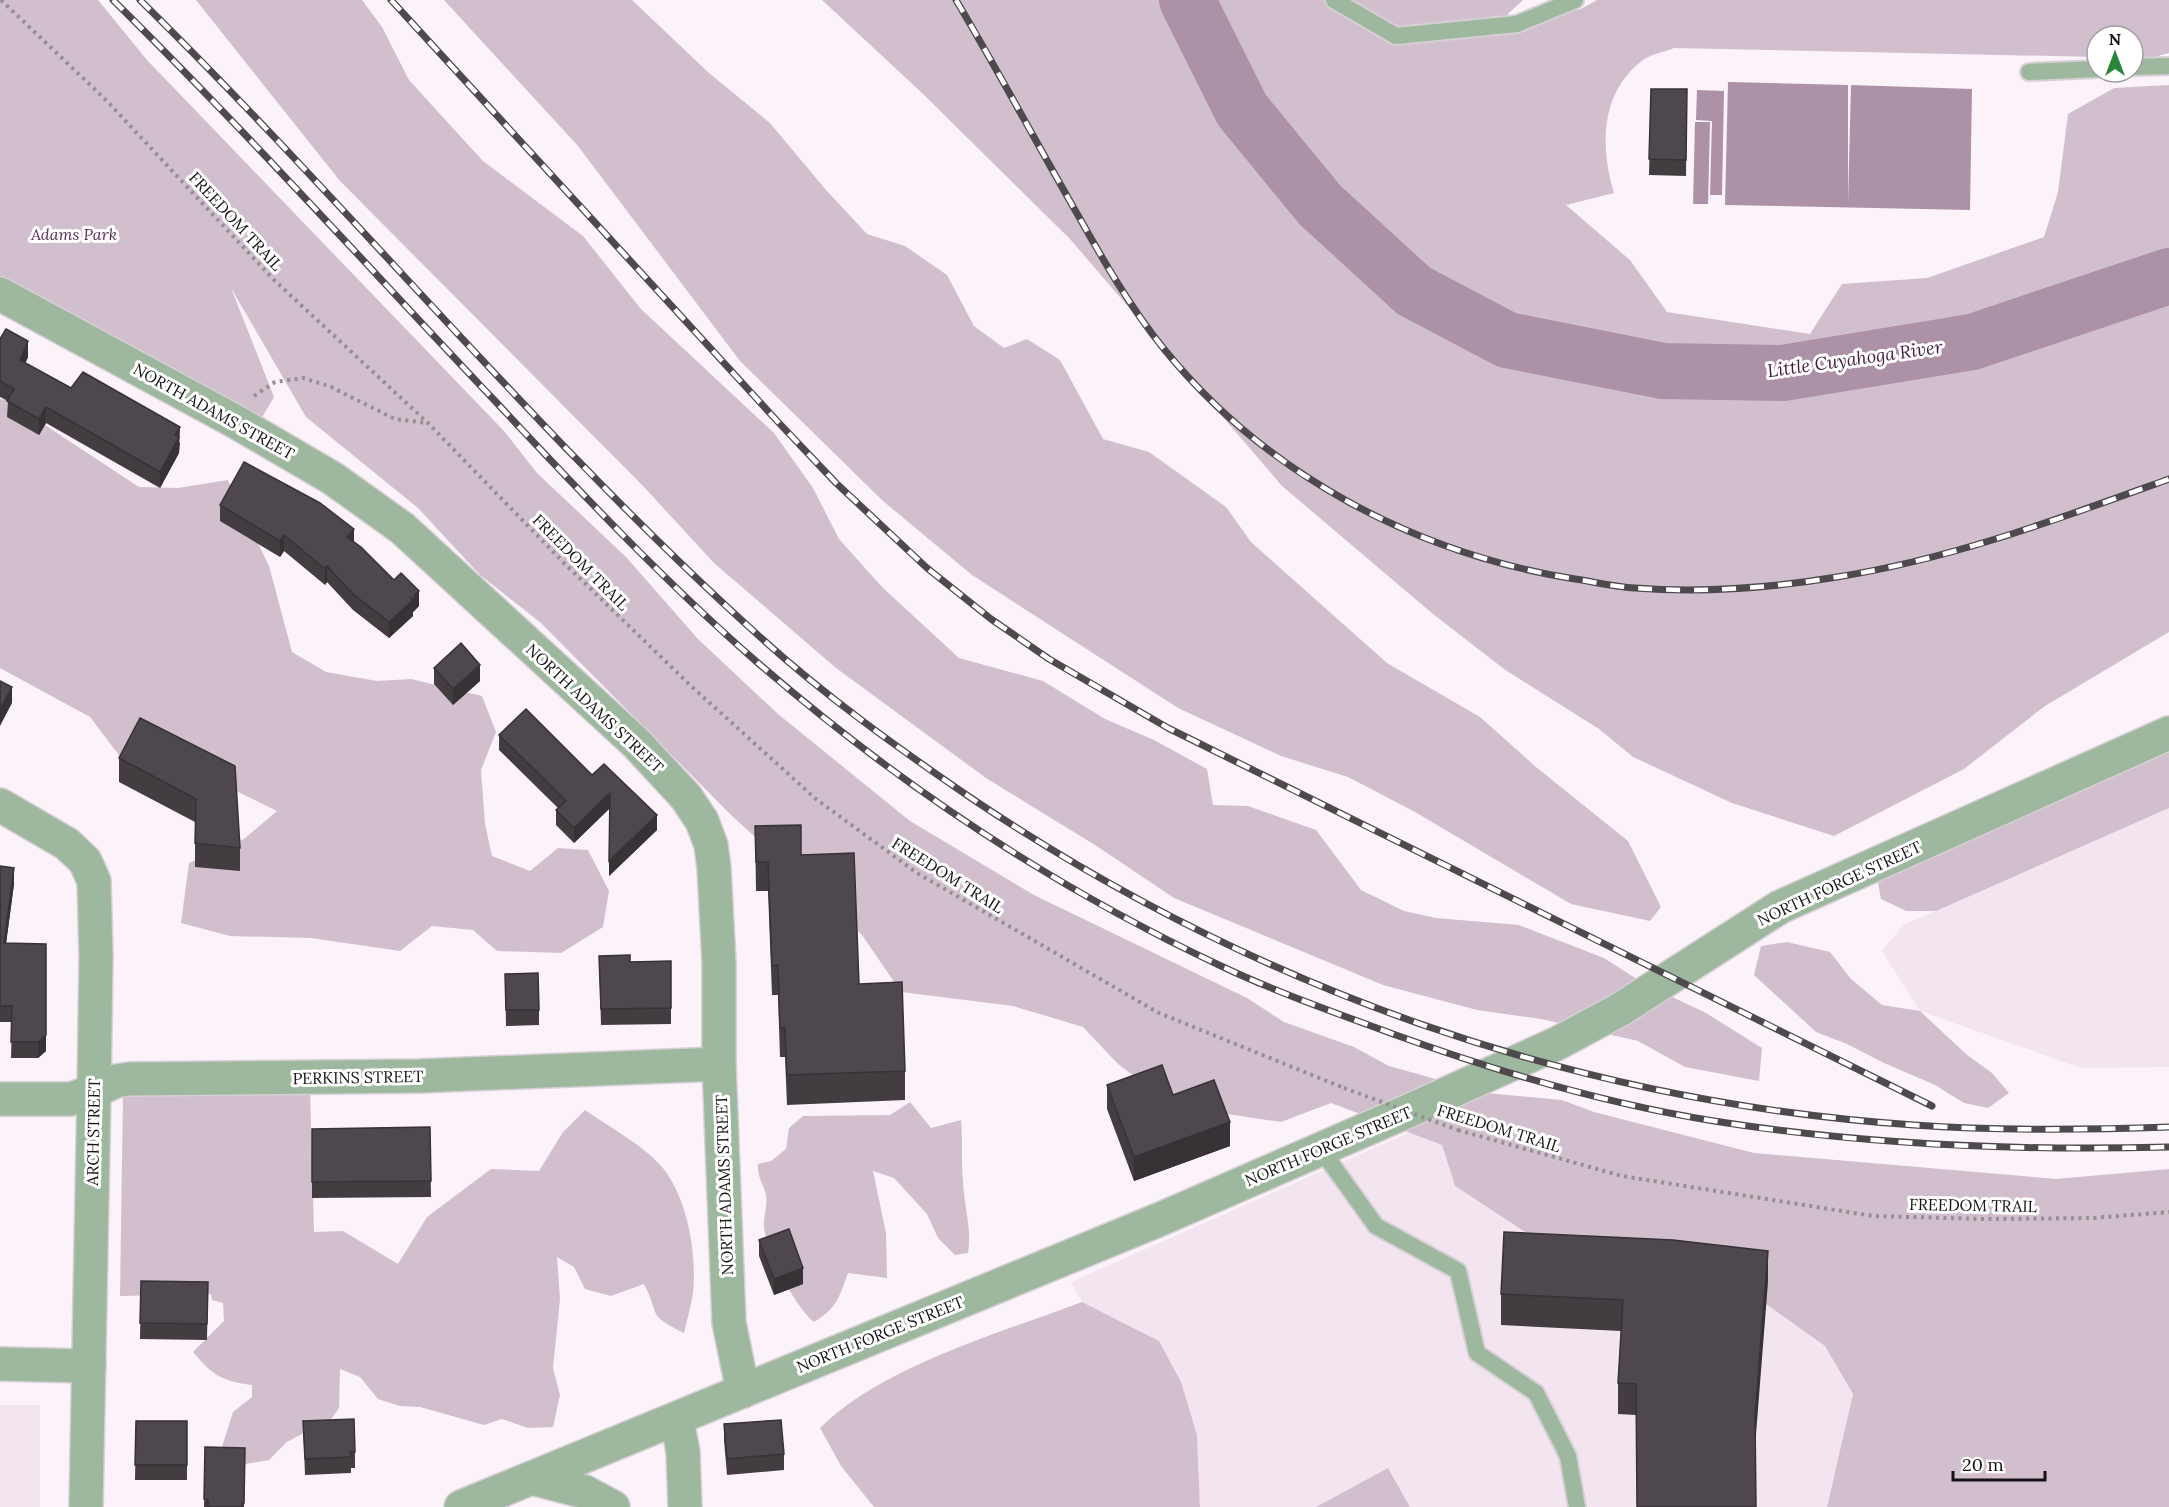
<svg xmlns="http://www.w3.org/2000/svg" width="2169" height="1507" viewBox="0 0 2169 1507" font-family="Lora,serif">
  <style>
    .built { fill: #f3e5f0 }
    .green { fill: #d2bfce; fill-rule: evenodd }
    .water { fill: #ac91a7 }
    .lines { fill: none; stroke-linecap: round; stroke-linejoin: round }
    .river { stroke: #ac91a7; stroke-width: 56 }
    .service-casing { stroke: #d6cfd4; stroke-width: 20 }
    .minor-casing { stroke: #d6cfd4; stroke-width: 36 }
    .tertiary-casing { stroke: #d6cfd4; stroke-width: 36 }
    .path { stroke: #948f93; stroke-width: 4; stroke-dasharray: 3 4.5; stroke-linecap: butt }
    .service { stroke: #9db89e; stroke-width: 16 }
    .minor { stroke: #9db89e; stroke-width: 33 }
    .tertiary { stroke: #9db89e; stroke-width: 33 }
    .rail-casing { stroke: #4d494c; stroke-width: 7 }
    .rail { stroke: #fff; stroke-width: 4.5; stroke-dasharray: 14; stroke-linecap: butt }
    .path-bridge { stroke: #948f93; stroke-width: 4; stroke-dasharray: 3 4.5; stroke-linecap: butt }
    .wall { fill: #433d42 }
    .shaded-wall { fill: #373236 }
    .building { fill: #4e474d; stroke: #373236; stroke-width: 1.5 }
    .labels { text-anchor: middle; stroke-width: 6; stroke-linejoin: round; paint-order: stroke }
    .street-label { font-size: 16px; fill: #141214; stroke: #fff }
    .park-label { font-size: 16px; font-style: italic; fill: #573052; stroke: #fff }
    .water-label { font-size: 18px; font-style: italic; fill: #421d3e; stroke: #fff }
  </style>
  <rect width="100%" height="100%" fill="#fbf3f9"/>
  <g class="built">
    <polygon points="2169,808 2169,1067 2081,1068 1920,1011 1882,951 1903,925"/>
    <polygon points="1410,1132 1442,1145 1455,1186 1551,1249 1715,1268 1825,1346 1853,1394 1827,1507 1410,1507 1388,1468 1316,1507 1200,1507 1197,1435 1159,1342 1082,1302 1071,1282"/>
    <rect x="0" y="1405" width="40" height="102"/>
  </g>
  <g class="green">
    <polygon points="0,0 98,0 147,60 504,431 537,473 626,557 698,639 778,714 910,821 1034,895 1247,998 1284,1022 1354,1047 1389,1066 1486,1093 1562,1100 1594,1112 1754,1153 2056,1179 2169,1169 2169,1507 1827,1507 1853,1394 1825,1346 1715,1268 1551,1249 1455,1186 1442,1145 1331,1103 1281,1122 1174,1106 1118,1064 1083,1027 1013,1006 901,992 862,935 731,815 541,623 480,575 418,508 306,417 231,288 274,397 258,424 0,277"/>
    <polygon points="196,0 362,0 382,27 409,80 450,125 483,161 583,236 641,309 774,433 813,488 839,539 882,587 959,658 1043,681 1105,719 1154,740 1207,769 1213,805 1248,806 1316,830 1361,890 1404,911 1436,918 1519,925 1604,958 1643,983 1706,1013 1762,1048 1759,1081 1685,1067 1638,1041 1541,1019 1477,1010 1383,985 1174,898 1095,845 986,778 836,668 714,563 644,487 340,181"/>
    <polygon points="444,0 632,0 709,73 770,123 826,190 867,234 905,246 947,275 974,326 1004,348 1027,339 1060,360 1103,439 1149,452 1226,507 1251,542 1387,663 1480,717 1536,767 1628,841 1661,907 1650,921 1571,904 1415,812 1348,777 1281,756 1178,708 972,575 883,501 740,361 578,146"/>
    <path d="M822 0H1523L1495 26 1581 9 1597 0H2169V53L2147 59 2133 58V36H2097V57L1674 48C1665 52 1651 54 1643 60 1600 92 1600 147 1614 193L1566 205 1630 260 1667 312 1810 334 1842 284 1927 278 2044 237 2058 192 2068 114 2114 88 2169 85V632L2045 706 1964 769 1834 836 1732 803 1633 757 1599 729 1504 669 1433 614 1282 486 1070 239 922 93ZM1493 27 1401 45 1396 36Z"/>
    <polygon points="0,399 7,400 139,487 178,488 228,480 269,566 292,652 326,672 377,681 411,679 482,696 496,732 481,770 485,824 492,856 530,871 558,848 588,850 609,891 603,927 561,953 497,951 473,930 432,926 400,951 311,938 230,936 181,923 189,863 244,839 277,811 224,785 125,763 90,717 0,668"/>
    <polygon points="2169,741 2169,808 1936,911 1906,911 1881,899 1878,883 1892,867"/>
    <polygon points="1787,942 1830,952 1851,979 1882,1005 1920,1011 1966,1054 1992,1073 2009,1093 1988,1108 1964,1103 1935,1085 1884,1063 1847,1044 1816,1032 1754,975 1761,946"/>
    <path d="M310 1088 314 1232 343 1231 398 1264 427 1217 491 1169 539 1171 563 1132 585 1110C609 1127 649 1148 666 1172 688 1203 697 1255 693 1293 691 1306 687 1320 684 1333 646 1314 661 1317 644 1284L611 1296 585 1289 574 1267 557 1257 560 1299 553 1368 560 1395 553 1427 528 1428 502 1419 484 1425 420 1407 400 1406 378 1399 360 1377 340 1369 339 1408 332 1418 287 1442 269 1460 245 1464 222 1447 233 1412 252 1397V1385C222 1381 212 1375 193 1352L224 1321 223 1303 212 1300 211 1294 120 1296 123 1094Z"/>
    <path d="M910 1102 931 1128 961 1120C963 1141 961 1161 963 1182 964 1206 972 1228 968 1253L955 1255 938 1238 927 1214 894 1178 873 1171 886 1233 887 1278 848 1273C839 1298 837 1308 814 1322 794 1306 768 1253 764 1228 763 1217 768 1205 766 1195 763 1183 757 1177 758 1164L771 1161 786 1149 789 1128 803 1116 890 1115Z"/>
    <path d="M1082 1302 1159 1341 1181 1382 1197 1435 1200 1507H874L841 1466 820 1428C883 1366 1000 1333 1082 1302Z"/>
    <polygon points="1388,1468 1410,1507 1316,1507"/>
  </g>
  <g class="water">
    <polygon points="1728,82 1848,85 1848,202 1851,85 1972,89 1970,210 1725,205"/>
    <polygon points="1697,90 1724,91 1722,195 1710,195 1712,121 1696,120"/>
    <polygon points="1695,122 1710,122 1708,204 1693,204"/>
  </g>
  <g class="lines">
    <polyline class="river" points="1187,0 1242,110 1320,205 1414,291 1507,340 1663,371 1783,373 1972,342 2169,276"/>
    <defs>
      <g id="service">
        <polyline points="1334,0 1396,36 1517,24 1575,0"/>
        <polyline points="2133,67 2169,66"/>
        <polyline points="2029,72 2097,69"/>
        <polyline points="1320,1148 1376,1226 1458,1271 1477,1353 1536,1393 1568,1456 1577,1507"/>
      </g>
      <g id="minor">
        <polyline points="0,294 238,423 332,478 402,528 636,743 686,797 702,821 711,845 714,868 719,963 719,1064 729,1323 743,1391"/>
        <polyline points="0,805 67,844 85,861 94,881 96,956 94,1091 116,1081 129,1079 419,1076 719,1064"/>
        <polyline points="0,1364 89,1366"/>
      </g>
      <g id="tertiary">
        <polyline points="0,1099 71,1099 94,1091 86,1507"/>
        <polyline points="677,1420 683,1452 685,1507"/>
        <polyline points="532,1478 585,1492 613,1507"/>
        <polyline points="461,1507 1163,1218 1415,1108 1558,1043 1621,1009 1780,907 2169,733"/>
      </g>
    </defs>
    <use href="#service" class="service-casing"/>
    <use href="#minor" class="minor-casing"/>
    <use href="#tertiary" class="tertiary-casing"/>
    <g class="path">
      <polyline points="1,0 107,101 273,279 428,423 565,564 691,686 816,799 917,873 1159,1013 1344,1088"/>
      <polyline points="254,396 275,382 303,378 329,386 395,419 427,423"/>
      <polyline points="1458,1130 1622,1176 1873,1216 1985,1219 2092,1218 2169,1212"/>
    </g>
    <use href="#service" class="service"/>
    <use href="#minor" class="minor"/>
    <use href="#tertiary" class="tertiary"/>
    <defs>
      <g id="rail">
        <path d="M113 0C245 130 369 268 496 402 580 492 665 582 758 663 898 784 1053 887 1221 966 1276 992 1336 1013 1393 1034 1495 1071 1607 1104 1714 1121 1865 1145 2017 1151 2169 1147"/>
        <path d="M140 0C351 207 539 438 759 636 825 696 898 748 971 798 1254 988 1573 1102 1914 1125 1999 1131 2084 1130 2169 1127"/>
        <polyline points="391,0 779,423 836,483 927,568 991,619 1049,659 1168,728 1932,1106"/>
        <path d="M956 0C997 69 1035 140 1075 210 1102 258 1129 306 1164 349 1266 475 1417 554 1575 579 1595 582 1615 587 1635 588 1703 593 1771 588 1837 577 1952 559 2061 518 2169 479"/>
      </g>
    </defs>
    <use href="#rail" class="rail-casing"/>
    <use href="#rail" class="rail"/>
    <polyline class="path-bridge" points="1344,1088 1458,1130"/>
  </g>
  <g class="wall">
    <polygon points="1651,89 1687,89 1686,176 1649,175"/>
    <polygon points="0,339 28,357 25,363 71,388 180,443 179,453 160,488 46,423 39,435 7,417 8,401 0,397"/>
    <polygon points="220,505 354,542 419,606 413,612 413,616 389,638 353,610 327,582 325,585 284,551 280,557 220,521"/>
    <polygon points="434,668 480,681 453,705 434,684"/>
    <polygon points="140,718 240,848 240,871 195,867 195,822 119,782 119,758"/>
    <polygon points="499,735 592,775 657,830 609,876 610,808 574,843 556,825 556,810 558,808 499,750"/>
    <polygon points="755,826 801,855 859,984 905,1071 905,1100 787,1105 785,1057 780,1057 778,995 772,995 768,891 756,891"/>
    <polygon points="0,866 14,884 6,943 46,1051 38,1058 11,1058 12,1022 0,1022"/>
    <polygon points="599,956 630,962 671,961 671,1024 601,1025"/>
    <polygon points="505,974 539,1010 539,1025 506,1026"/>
    <polygon points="1107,1085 1173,1095 1230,1146 1134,1181 1107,1109"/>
    <polygon points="430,1127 431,1197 312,1198 312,1129"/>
    <polygon points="759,1240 803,1284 774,1295 759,1256"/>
    <polygon points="141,1281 208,1282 207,1340 140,1339"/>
    <polygon points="1768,1282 1636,1415 1618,1414 1618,1383 1621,1331 1501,1325 1501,1294"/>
    <polygon points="136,1421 187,1421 187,1480 135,1480"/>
    <polygon points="303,1421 355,1452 355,1468 351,1468 351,1473 305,1475"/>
    <polygon points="724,1424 784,1454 784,1470 727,1475 724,1440"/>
    <polygon points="205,1447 245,1448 244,1507 204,1507"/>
  </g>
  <g class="shaded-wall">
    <polygon points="28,341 28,357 20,376 20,360"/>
    <polygon points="46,407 46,423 39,435 39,419"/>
    <polygon points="180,427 179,453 160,488 160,472 175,435"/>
    <polygon points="354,529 354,544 347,537"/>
    <polygon points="284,535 284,551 280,557 280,541"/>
    <polygon points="327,566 327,582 325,585 325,569"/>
    <polygon points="419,591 419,606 413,612 413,616 389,638 389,622"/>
    <polygon points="480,665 480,681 453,705 453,689"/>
    <polygon points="12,687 12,703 0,726 0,710"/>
    <polygon points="610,793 610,808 574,843 574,828"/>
    <polygon points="657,815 657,830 609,876 609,861"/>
    <polygon points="14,868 14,884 4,959 4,943"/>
    <polygon points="46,944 46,1051 38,1058 38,1042"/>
    <polygon points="1230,1122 1230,1146 1134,1181 1134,1157"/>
    <polygon points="1768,1251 1768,1282 1755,1447 1755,1416"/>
    <polygon points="803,1268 803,1284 774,1295 774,1279"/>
  </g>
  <g class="building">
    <polygon points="1651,89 1687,89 1686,160 1649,159"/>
    <polygon points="6,329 28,341 20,360 71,388 83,372 180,427 175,435 179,437 160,472 46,407 39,419 7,401 14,389 0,381 0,339"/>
    <polygon points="244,462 320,503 354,529 347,537 361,547 394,580 401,573 419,591 411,598 413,600 389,622 353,594 327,566 325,569 284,535 280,541 220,505"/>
    <polygon points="461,643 480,665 453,689 434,668"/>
    <polygon points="0,681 12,687 0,710"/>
    <polygon points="526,709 592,775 604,764 657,815 609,861 610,793 574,828 556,810 566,801 499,735"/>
    <polygon points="140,718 235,766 240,848 195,843 196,799 119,758"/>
    <polygon points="801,825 801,855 854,853 859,984 902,982 905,1071 787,1075 785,1028 780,1028 778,965 772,966 768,862 756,862 755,826"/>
    <polygon points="0,866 14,868 4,943 46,944 46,1035 38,1042 11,1042 12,1006 0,1006"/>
    <polygon points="630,955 630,962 671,961 671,1008 601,1009 599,956"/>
    <polygon points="538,973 539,1010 506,1010 505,974"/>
    <polygon points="1162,1065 1173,1095 1214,1080 1230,1122 1134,1157 1107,1085"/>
    <polygon points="430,1127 431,1181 312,1182 312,1129"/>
    <polygon points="789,1229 803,1268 774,1279 759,1240"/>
    <polygon points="1504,1232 1673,1240 1768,1251 1755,1416 1756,1507 1637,1507 1636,1384 1618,1383 1623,1300 1501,1294"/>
    <polygon points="141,1281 208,1282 207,1324 140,1323"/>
    <polygon points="354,1419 355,1452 350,1452 351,1457 305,1459 303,1421"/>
    <polygon points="781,1420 784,1454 727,1459 724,1424"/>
    <polygon points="136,1421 187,1421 187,1465 135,1465"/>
    <polygon points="205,1447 245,1448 244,1503 242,1503 242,1507 208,1507 208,1500 204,1499"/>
  </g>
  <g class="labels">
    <g class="street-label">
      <text transform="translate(236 221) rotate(47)" y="6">FREEDOM TRAIL</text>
      <text transform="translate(214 411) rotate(29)" y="6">NORTH ADAMS STREET</text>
      <text transform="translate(581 562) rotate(45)" y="6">FREEDOM TRAIL</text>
      <text transform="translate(595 708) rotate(43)" y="6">NORTH ADAMS STREET</text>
      <text transform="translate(948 875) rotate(32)" y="6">FREEDOM TRAIL</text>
      <text transform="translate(1839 883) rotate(-25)" y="6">NORTH FORGE STREET</text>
      <text transform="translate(358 1077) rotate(-1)" y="6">PERKINS STREET</text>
      <text transform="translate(1499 1128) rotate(17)" y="6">FREEDOM TRAIL</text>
      <text transform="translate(93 1132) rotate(-89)" y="6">ARCH STREET</text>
      <text transform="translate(1328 1146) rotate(-23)" y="6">NORTH FORGE STREET</text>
      <text transform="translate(724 1185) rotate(-92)" y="6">NORTH ADAMS STREET</text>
      <text transform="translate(1973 1205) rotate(1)" y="6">FREEDOM TRAIL</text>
      <text transform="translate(880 1334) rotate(-22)" y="6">NORTH FORGE STREET</text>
    </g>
    <g class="park-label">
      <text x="74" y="240">Adams Park</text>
    </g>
    <g class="water-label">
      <text transform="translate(1855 359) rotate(-8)" y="6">Little Cuyahoga River</text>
    </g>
  </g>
  <g transform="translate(2115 54)"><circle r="28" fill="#ffffff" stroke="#a1a0a1" stroke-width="1.5"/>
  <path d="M0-4.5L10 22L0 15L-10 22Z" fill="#288638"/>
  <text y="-9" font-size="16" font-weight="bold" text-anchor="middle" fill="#141214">N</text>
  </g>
  <path d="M1953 1471v9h92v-9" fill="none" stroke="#141214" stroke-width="3"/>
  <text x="1962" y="1471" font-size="18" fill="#141214" stroke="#ffffff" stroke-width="4.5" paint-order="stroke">20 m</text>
</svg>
